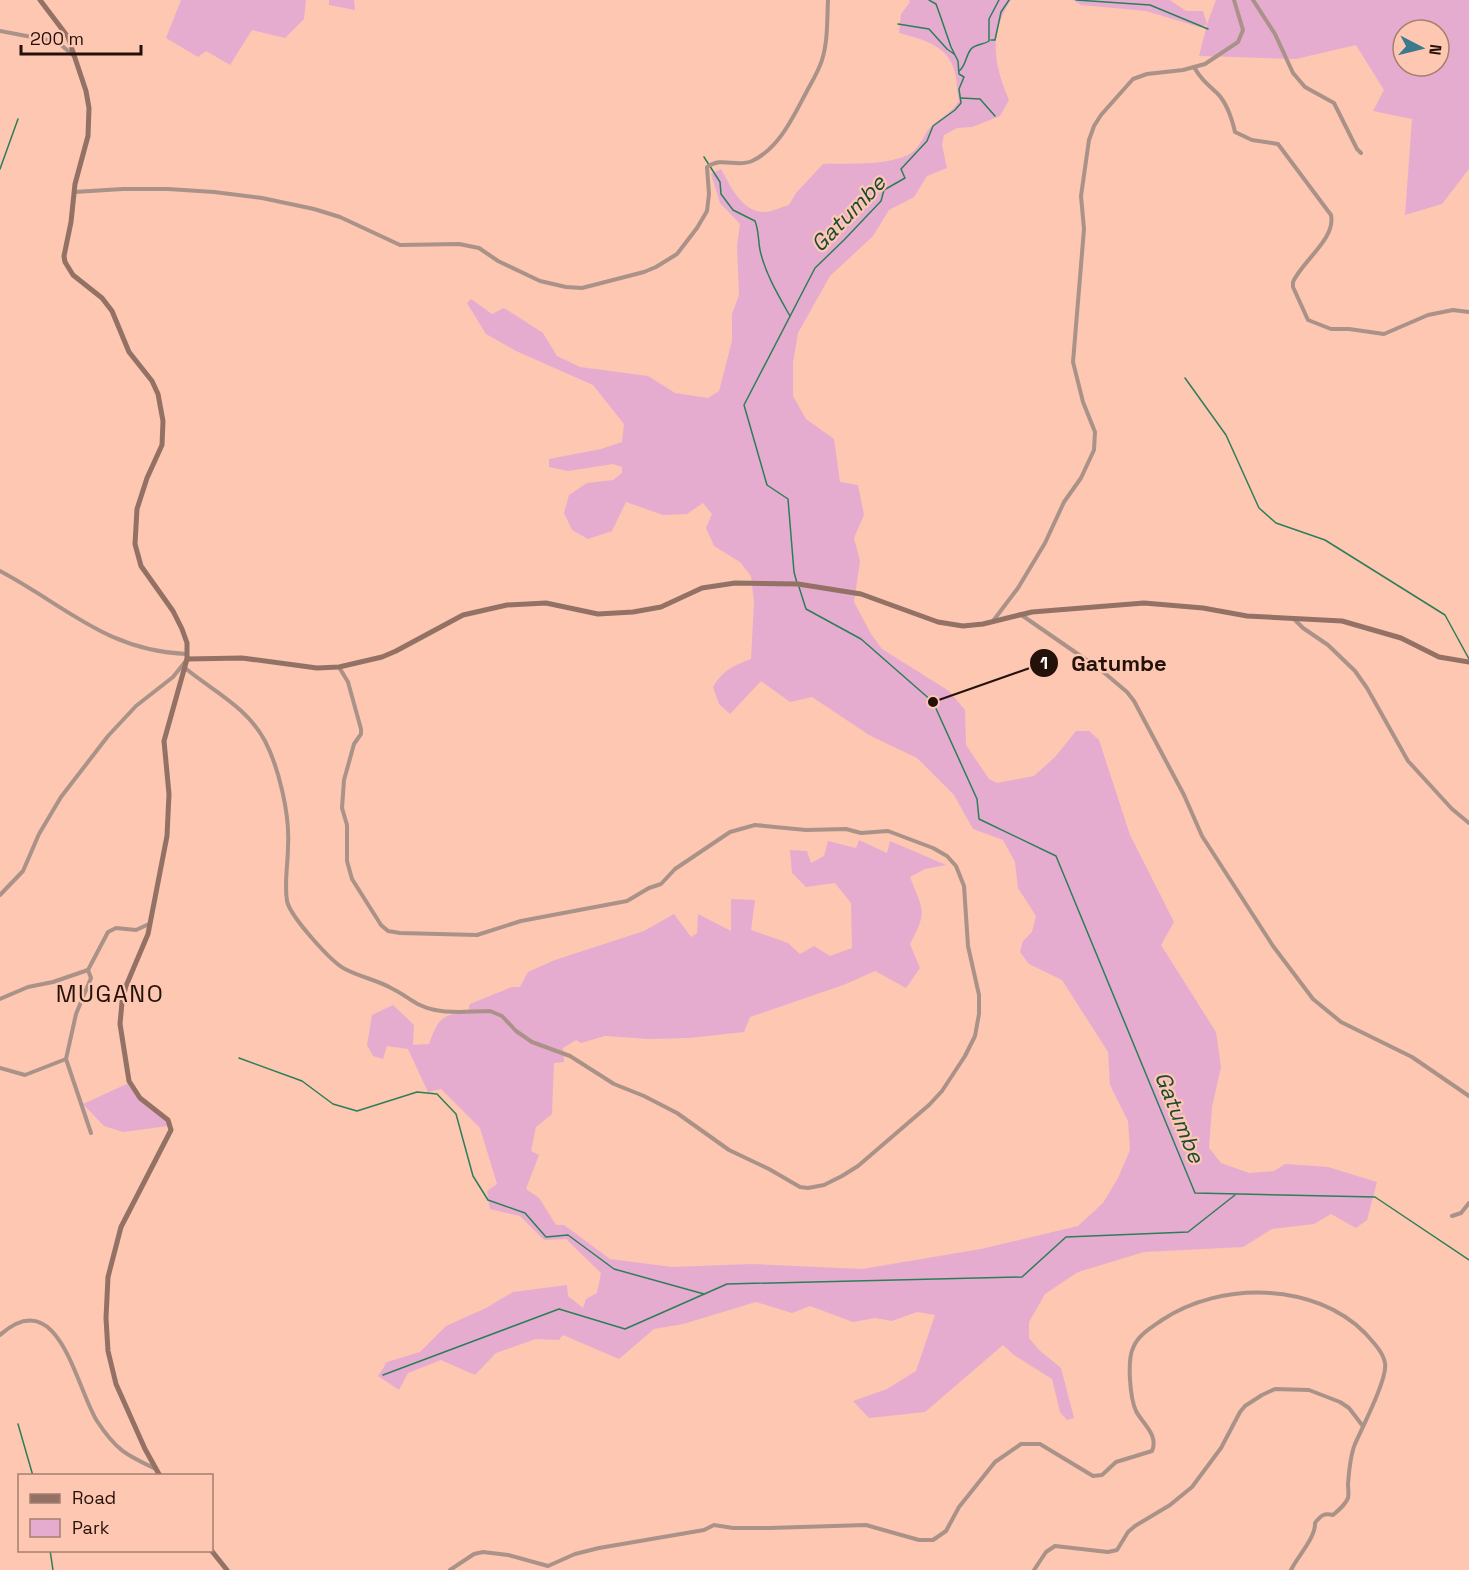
<svg xmlns="http://www.w3.org/2000/svg" width="1469" height="1570" viewBox="0 0 1469 1570" font-family="'Space Grotesk',sans-serif">
  <style>
    .green { fill: #e6accf; fill-rule: evenodd }
    .lines { fill: none; stroke-linecap: round; stroke-linejoin: round }
    .stream { stroke: #2c7e59; stroke-width: 1.5 }
    .minor { stroke: #aa9289; stroke-width: 4 }
    .secondary { stroke: #937265; stroke-width: 5 }
    .labels { text-anchor: middle; stroke-width: 4.5; stroke-linejoin: round; paint-order: stroke }
    .water-label { font-size: 22px; font-style: italic; fill: #194a35; stroke: #fdc7b2 }
    .quarter-label { font-size: 24px; letter-spacing: 1.5px; fill: #24120a; stroke: #fdc7b2 }
    .leader { fill: none; stroke: #24120a; stroke-width: 2 }
    .callout-dot { fill: #24120a; stroke: #fdc7b2; stroke-width: 2 }
    .mark-label { font-size: 18px; text-anchor: middle; font-weight: bold; fill: #fff }
    .callout-label { font-size: 22px; text-anchor: middle; font-weight: bold; fill: #24120a; stroke: #fdc7b2; stroke-width: 4.5; stroke-linejoin: round; paint-order: stroke }
  </style>
  <rect width="100%" height="100%" fill="#fdc7b2"/>
  <g class="green">
    <polygon points="181,0 306,0 304,19 285,38 252,30 230,65 206,51 198,57 166,38"/>
    <polygon points="329,0 354,0 355,10 329,5"/>
    <path d="M909 0H1011C988 34 994 65 1009 100L1000 116 972 127 957 128 944 135 942 145 947 168 927 176 914 197 889 210 873 236 830 276 798 333 793 363V396L806 419 834 439 840 482 858 485 864 515 854 538 860 561 854 602 871 634 882 649 949 691 965 710 966 745 989 779 997 783 1034 776 1055 757 1076 731H1089L1099 740 1130 835 1174 922 1161 945 1216 1032 1221 1067 1212 1107 1209 1148 1221 1163 1249 1173 1274 1171 1285 1164 1328 1167 1377 1182 1367 1220 1356 1228 1331 1214 1314 1224 1272 1229 1243 1247 1144 1252 1078 1272 1045 1294 1029 1322V1338L1039 1350 1061 1368 1074 1418 1067 1420 1060 1412 1052 1379 1014 1355 1003 1345 925 1412 869 1418 853 1401 887 1389 916 1371 935 1315 917 1312 892 1321 875 1318 853 1322 810 1306 792 1313 756 1302 683 1324 654 1329 619 1359 563 1335 559 1340 536 1339 496 1353 475 1375 441 1360 408 1373 399 1390 378 1376 387 1362 420 1352 446 1326 486 1308 513 1292 567 1285 568 1296 583 1308 586 1299 597 1293 601 1273 566 1239 544 1240 520 1216 490 1209 487 1191 497 1184 480 1128 441 1089 428 1092 408 1049 387 1046 383 1059 373 1056 367 1045 372 1015 393 1005 414 1025 413 1045 429 1044C439 1018 440 1016 468 1011L470 1004 512 987H520L528 972 555 960 644 931 674 914 691 937 697 933 698 914 731 931V899L755 900 751 930 788 943 800 954 814 946 830 956 852 948 851 903 835 883 806 887 792 873 790 850 807 851 811 863 824 856 828 841 856 848 859 840 887 853 890 841 946 865 925 869 910 877C923 911 928 910 910 944L920 968 906 988 875 971 846 984 750 1017 744 1032 689 1038 649 1039 605 1036 581 1043 576 1040 563 1048 564 1062 554 1063 552 1114 536 1127 531 1151 539 1155 526 1189 539 1198 556 1225H564L610 1259 672 1267 751 1264 862 1269 981 1249 1078 1226 1103 1203 1118 1178 1130 1150 1128 1121 1110 1085 1108 1052 1062 980 1029 964 1020 952 1023 941 1032 932 1036 916 1018 888 1015 862 1003 840 973 829 954 795 917 758 869 735 812 697 790 702 761 681 730 714 719 704 713 687C723 670 733 666 751 659L754 602 751 576 740 562 714 546 706 528 712 514 703 503 687 514 663 515 626 502 612 531 588 539 572 530 564 513 569 495 587 483 613 480 622 473V467L613 464 568 471 549 467V459L601 449 622 442 624 424 593 385 516 351 486 334 467 303 471 299 492 314 504 308 543 333 557 356 580 367 648 376 675 393 708 398 719 391 732 341V314L739 295 737 246 740 224 720 203 711 174 721 169C730 185 742 213 765 212 772 212 781 207 789 205L796 193 823 164C849 163 883 166 908 155 918 150 922 139 928 130 937 119 951 114 959 101 957 93 957 85 956 77 951 46 925 40 899 33L901 14 910 2Z"/>
    <path d="M1073 0H1170L1186 11H1203L1207 24 1216 0H1469V169L1442 204 1405 215 1412 119 1373 111 1384 90 1356 45 1296 59 1199 56 1207 25 1199 27 1146 11 1081 5ZM1403 30H1439V66H1403Z"/>
    <polygon points="129,1083 136,1096 166,1120 168,1126 123,1132 104,1126 83,1104"/>
  </g>
  <g class="lines">
    <g class="stream">
      <polyline points="1076,0 1150,5 1208,29"/>
      <polyline points="898,24 929,29 947,49 954,54"/>
      <polyline points="991,40 995,40 1001,12 1009,0"/>
      <path d="M959 71C966 66 965 57 971 49 976 44 983 45 989 41V19L999 0"/>
      <polyline points="961,98 980,99 995,116"/>
      <path d="M704 157 720 182 721 194 733 210 755 221C759 231 758 240 760 250 765 273 778 295 790 316"/>
      <polyline points="0,169 18,119"/>
      <polyline points="1185,378 1226,435 1259,508 1276,523 1325,540 1445,615 1469,659"/>
      <polyline points="797,583 794,572 788,499 767,485 744,405 815,268 844,240 881,201 884,190 905,178 901,169 927,141 933,126 955,110 961,103 959,89 964,77 959,74 958,61 951,47 940,15 936,4 929,0"/>
      <polyline points="799,587 806,609 861,639 933,702 977,799 979,819 1056,856 1195,1193 1375,1197 1469,1260"/>
      <polyline points="239,1058 302,1081 333,1104 357,1111 417,1092 437,1094 456,1114 473,1176 488,1200 525,1213 546,1237 568,1235 614,1269 704,1294"/>
      <polyline points="383,1375 559,1309 625,1329 727,1284 1022,1277 1066,1237 1188,1232 1235,1195"/>
      <polyline points="18,1424 33,1476"/>
      <polyline points="50,1550 53,1570"/>
    </g>
    <g class="minor">
      <polyline points="1253,0 1275,34 1293,73 1305,87 1334,103 1357,149 1361,153"/>
      <polyline points="0,31 53,41 60,44 74,56"/>
      <path d="M1194 67C1200 78 1207 84 1217 93 1227 103 1232 119 1235 132L1252 140 1278 144 1331 215C1336 239 1302 261 1293 282V287L1308 320 1331 329H1349L1384 334 1428 315 1453 310 1469 312"/>
      <path d="M74 192 123 189H168L214 192 262 198 314 209 340 217 400 245 459 244 479 248 498 261 540 281 566 287 582 288 644 272 656 267 677 254 697 228 707 211 709 194 707 167C722 156 736 168 752 161 780 148 794 115 808 89 813 80 819 70 822 60 828 41 827 20 828 0"/>
      <path d="M0 571C66 606 107 651 187 654"/>
      <polyline points="1020,614 1101,670 1127,692 1134,701 1184,795 1202,836 1273,946 1313,999 1341,1022 1412,1057 1469,1096"/>
      <polyline points="1295,620 1303,628 1328,645 1355,671 1367,688 1408,761 1452,809 1469,823"/>
      <polyline points="993,621 1018,588 1045,543 1064,502 1081,478 1094,450 1095,432 1083,402 1073,362 1084,229 1081,196 1089,140 1094,126 1101,115 1133,79 1147,74 1183,70 1205,64 1238,42 1243,30 1234,0"/>
      <path d="M185 668C213 691 247 707 265 741 279 768 290 815 288 846 288 865 284 882 287 901 290 916 331 962 345 969 360 977 377 980 391 988 408 996 415 1006 435 1010 453 1014 472 1011 490 1011L502 1016 516 1031 532 1042 570 1056 614 1084 644 1096 677 1113 729 1150 769 1169 800 1187 808 1188 824 1185 842 1176 858 1166 929 1105 942 1091 965 1056 975 1036 979 1014V995L968 946 964 886 956 866 947 856 933 848 888 831 861 833 846 829 806 830 755 825 730 832 675 869 661 884 649 888 627 901 521 921 477 935 400 933 388 931 381 925 352 879 347 861V825L342 808 344 780 354 744 361 734V729L348 682 339 667"/>
      <polyline points="0,895 23,871 39,834 61,797 108,736 136,706 173,677 185,662"/>
      <polyline points="88,970 91,978 76,1014 66,1059 91,1133"/>
      <polyline points="0,999 28,987 53,982 88,970 108,932 116,928 136,930 149,924"/>
      <polyline points="0,1068 25,1075 66,1059"/>
      <polyline points="1452,1216 1461,1213 1469,1203"/>
      <path d="M0 1335C59 1282 76 1388 97 1421 116 1450 126 1455 156 1469"/>
      <path d="M450 1570 474 1554 483 1552 508 1555 548 1566 575 1554 599 1548 704 1530 714 1525 733 1528H769L866 1525 919 1540H933L946 1531 959 1507 995 1462 1021 1444H1040L1093 1476 1102 1475 1116 1462 1152 1451C1159 1435 1142 1423 1136 1411 1130 1398 1127 1361 1133 1348 1138 1335 1152 1327 1162 1320 1221 1281 1314 1282 1365 1333 1373 1342 1383 1352 1385 1363 1388 1378 1362 1428 1355 1444 1350 1456 1349 1471 1348 1484 1348 1488 1349 1493 1348 1498 1346 1504 1339 1510 1333 1515 1324 1513 1321 1515 1315 1523 1316 1537 1298 1556 1291 1570"/>
      <polyline points="1034,1570 1046,1552 1055,1546 1108,1552 1117,1550 1128,1532 1135,1526 1170,1505 1192,1487 1221,1448 1240,1412 1245,1406 1262,1395 1275,1389 1309,1390 1340,1402 1349,1408 1362,1425"/>
    </g>
    <g class="secondary">
      <polyline points="40,0 68,37 86,91 89,108 88,136 75,184 71,222 64,256 65,262 73,275 102,298 112,311 129,352 152,381 158,394 163,421 162,445 147,478 137,509 135,544 141,566 173,611 182,629 187,643 187,659 164,741 169,794 167,836 148,934 126,986 122,1002 120,1024 129,1081 140,1098 168,1120 171,1130 121,1227 108,1277 106,1318 108,1351 116,1384 145,1449 160,1476"/>
      <polyline points="187,659 242,658 317,668 339,667 382,657 396,651 463,615 507,605 546,603 598,614 633,612 661,607 702,588 735,583 798,584 861,594 938,622 963,626 983,624 1032,612 1144,603 1203,608 1247,616 1342,621 1401,638 1439,657 1469,662"/>
      <polyline points="211,1550 227,1570"/>
    </g>
  </g>
  <g class="labels">
    <g class="water-label">
      <text transform="translate(848 213) rotate(-46)" y="8">Gatumbe</text>
      <text transform="translate(1180 1117) rotate(68)" y="8">Gatumbe</text>
    </g>
    <g class="quarter-label">
      <text x="110" y="1002">MUGANO</text>
    </g>
  </g>
  <path class="leader" d="M933 702L1044 663"/>
  <g class="callout-dot">
    <circle cx="933" cy="702" r="6"/>
    <circle cx="1044" cy="663" r="15"/>
  </g>
  <g class="mark-label">
    <text x="1044" y="669">1</text>
  </g>
  <g class="callout-label">
    <text x="1119" y="671">Gatumbe</text>
  </g>
  <rect x="18" y="1474" width="195" height="78" fill="#fdc7b2" stroke="#a67f6f" stroke-width="1.5"/>
  <rect x="30" y="1494" width="30" height="9" fill="#937265" stroke="#a67f6f" stroke-width="1.5"/>
  <text x="72" y="1504" font-size="18" fill="#24120a">Road</text>
  <rect x="30" y="1519" width="30" height="18" fill="#e6accf" stroke="#a67f6f" stroke-width="1.5"/>
  <text x="72" y="1534" font-size="18" fill="#24120a">Park</text>
  <g transform="translate(1421 48) rotate(97)"><circle r="28" fill="#fdc7b2" stroke="#a67f6f" stroke-width="1.5"/>
  <path d="M0-4.5L10 22L0 15L-10 22Z" fill="#3a798e"/>
  <text y="-9" font-size="16" font-weight="bold" text-anchor="middle" fill="#24120a">N</text>
  </g>
  <path d="M21 45v9h120v-9" fill="none" stroke="#24120a" stroke-width="3"/>
  <text x="30" y="45" font-size="18" fill="#24120a" stroke="#fdc7b2" stroke-width="4.5" paint-order="stroke">200 m</text>
</svg>
